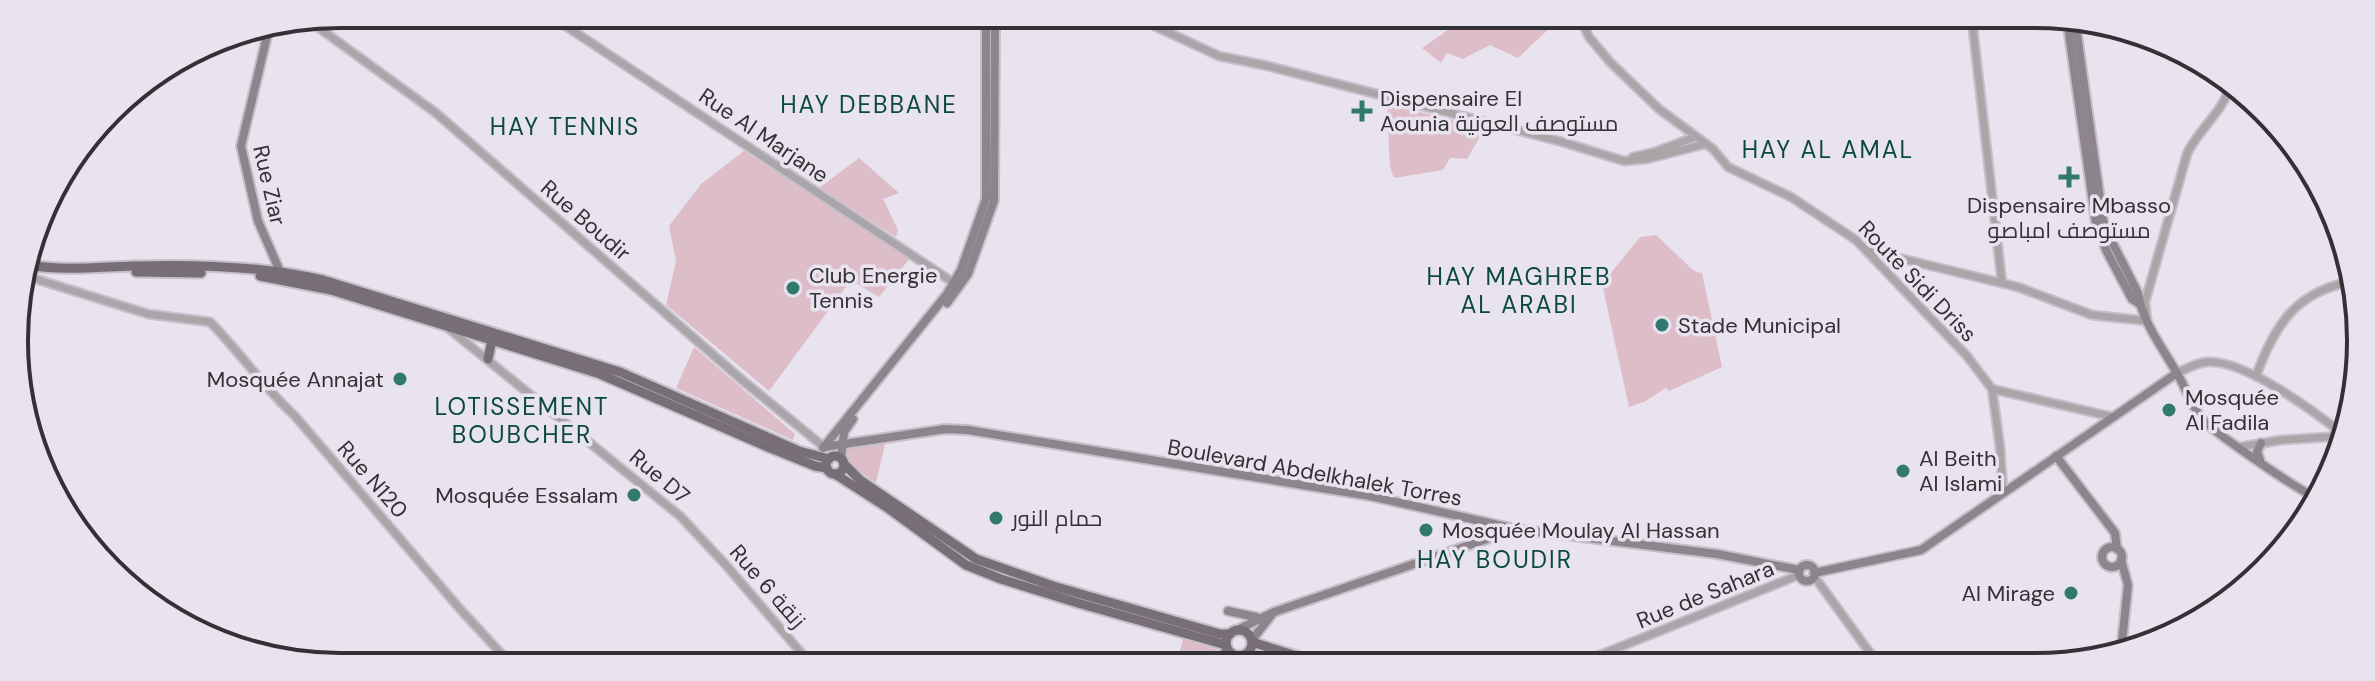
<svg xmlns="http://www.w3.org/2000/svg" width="2375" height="681" viewBox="0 0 2375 681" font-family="'DM Sans',Cairo,sans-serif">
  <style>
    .green { fill: #ddbec8 }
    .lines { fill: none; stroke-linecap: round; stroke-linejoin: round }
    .tertiary-casing { stroke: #c5bfca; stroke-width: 11 }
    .secondary-casing { stroke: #c5bfca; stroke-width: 12 }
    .primary-casing { stroke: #c5bfca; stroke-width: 13 }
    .tertiary { stroke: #aaa5a9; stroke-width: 7 }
    .secondary { stroke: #8d858b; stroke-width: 8 }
    .primary { stroke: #786f76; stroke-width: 9 }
    .poi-dot { fill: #31786f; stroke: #e9e3ef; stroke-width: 3 }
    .labels { text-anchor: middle; stroke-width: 7; stroke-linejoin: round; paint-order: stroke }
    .poi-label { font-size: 22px; fill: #333136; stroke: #e9e3ef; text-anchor: start }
    .street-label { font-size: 22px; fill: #333136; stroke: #e9e3ef }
    .neighbourhood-label { font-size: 24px; letter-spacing: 2px; fill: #0a4842; stroke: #e9e3ef }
    .rim { fill: none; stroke: #333136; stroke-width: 4 }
  </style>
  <rect width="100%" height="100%" fill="#e9e3ef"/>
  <g class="green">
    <polygon points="1465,18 1495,18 1519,28 1525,19 1552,26 1518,58 1490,45 1463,59 1447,53 1441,63 1422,48"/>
    <polygon points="1387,104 1485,128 1467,159 1450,158 1443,170 1394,178 1390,167"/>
    <polygon points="744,151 911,257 879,297 851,280 769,391 666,305 676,261 669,226 701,184"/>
    <polygon points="859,158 899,193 883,199 898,230 896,237 819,188"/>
    <polygon points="1656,235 1694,271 1702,273 1722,367 1669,391 1666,388 1644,402 1629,407 1602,284 1640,237"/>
    <polygon points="694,347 795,434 793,440 676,388"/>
    <polygon points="886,440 876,483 848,463 845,450 849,444"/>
    <polygon points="1183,639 1218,650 1203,663 1177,663"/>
  </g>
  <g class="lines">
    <defs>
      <g id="tertiary">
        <polyline points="549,15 957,285"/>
        <polyline points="1135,17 1219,56 1268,66 1559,141 1624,161 1647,159 1705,144"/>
        <polyline points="1580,18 1589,37 1610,62 1659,109 1713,149 1728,167 1791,197 1856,240 1967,356 1992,389 2000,447 2003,493"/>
        <polyline points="308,20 436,113 742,380 824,447"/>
        <polyline points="1972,20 2002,283"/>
        <polyline points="1633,157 1655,152 1695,137"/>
        <path d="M1870 251 2018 287 2092 315 2147 321 2145 302 2187 154C2198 129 2227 109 2230 83"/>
        <path d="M26 276 148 314 210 322C240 352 264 388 295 416L460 609 508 661"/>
        <polyline points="448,328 680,516 725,564 809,662"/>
        <path d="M2177 373C2186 369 2196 363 2207 362 2244 359 2315 412 2344 435"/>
        <path d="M2256 376C2275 324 2297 290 2355 281"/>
        <polyline points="1992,389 2113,417"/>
        <polyline points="2240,447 2281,440 2344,436"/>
        <polyline points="1814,576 1878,664"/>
        <polyline points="1580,663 1799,575"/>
      </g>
      <g id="secondary">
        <polyline points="2067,20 2096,224 2107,252 2132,299 2138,303"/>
        <path d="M2075 20 2103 220 2110 238 2138 293C2142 322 2164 350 2178 375 2186 389 2192 406 2202 419 2212 431 2303 494 2318 498"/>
        <polyline points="269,28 241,146 258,221 282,276"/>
        <polyline points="947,303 968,274 994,201 995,16"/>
        <polyline points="824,447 945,429 968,430 1370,496 1516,529 1717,554 1799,570"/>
        <polyline points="823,448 947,294 961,270 986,199 986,16"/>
        <polyline points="2056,456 2115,533 2117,549"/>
        <polyline points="841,459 844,432 853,419"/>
        <polyline points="2260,460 2257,452 2261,443"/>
        <circle cx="2112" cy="557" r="10"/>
        <polyline points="2121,560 2128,585 2121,651"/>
        <circle cx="1807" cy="573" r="8"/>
        <polyline points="1814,573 1921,550 2177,373"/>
        <polyline points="1228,611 1256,617"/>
        <polyline points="1237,630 1274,612 1516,529"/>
        <polyline points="1252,640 1273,613"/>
        <polyline points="1217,663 1227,648"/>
        <polyline points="1222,663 1233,655"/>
      </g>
      <g id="primary">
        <path d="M29 265C65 271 98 267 133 266 196 264 263 266 323 280L620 372 799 451 829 459"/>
        <polyline points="136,272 201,273"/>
        <polyline points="260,276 331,290 600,374 768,447 815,466 827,468"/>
        <polyline points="488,359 492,340"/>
        <circle cx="835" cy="465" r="9"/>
        <polyline points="844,464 860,480 976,559 1053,586 1220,634 1230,634"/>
        <polyline points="835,474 888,508 966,565 1001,579 1078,603 1226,645"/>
        <circle cx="1239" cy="643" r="13"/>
        <polyline points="1252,642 1319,663"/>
        <polyline points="1247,654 1290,663"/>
      </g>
    </defs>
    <use href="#tertiary" class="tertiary-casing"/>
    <use href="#secondary" class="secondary-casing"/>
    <use href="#primary" class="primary-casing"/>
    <use href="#tertiary" class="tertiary"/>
    <use href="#secondary" class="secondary"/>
    <use href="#primary" class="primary"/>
  </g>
  <g class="poi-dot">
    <path d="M1358 99h8v8h8v8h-8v8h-8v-8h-8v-8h8z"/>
    <path d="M2065 165h8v8h8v8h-8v8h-8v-8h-8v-8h8z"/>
    <circle cx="793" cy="288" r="8"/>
    <circle cx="1662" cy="325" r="8"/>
    <circle cx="400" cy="379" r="8"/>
    <circle cx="2169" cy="410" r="8"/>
    <circle cx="1903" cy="471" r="8"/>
    <circle cx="634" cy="495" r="8"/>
    <circle cx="996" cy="518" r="8"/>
    <circle cx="1426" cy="530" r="8"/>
    <circle cx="2071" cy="593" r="8"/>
  </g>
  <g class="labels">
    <g class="poi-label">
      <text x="1380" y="106">Dispensaire El<tspan x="1380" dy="25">Aounia مستوصف العونية</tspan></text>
      <text x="2069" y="213" text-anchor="middle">Dispensaire Mbasso<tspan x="2069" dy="25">مستوصف امباصو</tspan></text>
      <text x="809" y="283">Club Energie<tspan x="809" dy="25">Tennis</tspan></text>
      <text x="1678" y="333">Stade Municipal</text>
      <text x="384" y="387" text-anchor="end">Mosquée Annajat</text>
      <text x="2185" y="405">Mosquée<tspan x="2185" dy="25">Al Fadila</tspan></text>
      <text x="1919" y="466">Al Beith<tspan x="1919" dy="25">Al Islami</tspan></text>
      <text x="618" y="503" text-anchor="end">Mosquée Essalam</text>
      <text x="1012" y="526">حمام النور</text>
      <text x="1442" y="538">Mosquée Moulay Al Hassan</text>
      <text x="2055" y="601" text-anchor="end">Al Mirage</text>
    </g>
    <g class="street-label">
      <text transform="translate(764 135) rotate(34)" y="8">Rue Al Marjane</text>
      <text transform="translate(270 185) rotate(77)" y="8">Rue Ziar</text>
      <text transform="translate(586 220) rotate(41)" y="8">Rue Boudir</text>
      <text transform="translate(1918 281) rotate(46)" y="8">Route Sidi Driss</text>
      <text transform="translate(1315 472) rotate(10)" y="8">Boulevard Abdelkhalek Torres</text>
      <text transform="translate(660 476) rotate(40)" y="8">Rue D7</text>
      <text transform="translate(373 479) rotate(49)" y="8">Rue N120</text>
      <text transform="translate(768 586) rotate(49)" y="8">Rue 6 زنقة</text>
      <text transform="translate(1705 594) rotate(-22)" y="8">Rue de Sahara</text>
    </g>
    <g class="neighbourhood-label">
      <text x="869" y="113">HAY DEBBANE</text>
      <text x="565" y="135">HAY TENNIS</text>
      <text x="1828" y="158">HAY AL AMAL</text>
      <text x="1519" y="285">HAY MAGHREB<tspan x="1519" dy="28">AL ARABI</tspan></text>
      <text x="522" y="415">LOTISSEMENT<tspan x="522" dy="28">BOUBCHER</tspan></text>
      <text x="1495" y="568">HAY BOUDIR</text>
    </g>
  </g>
  <path d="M0 0H2375V681H0ZM340 28H2035A312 312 0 0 1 2347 340V341A312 312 0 0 1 2035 653H340A312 312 0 0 1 28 341V340A312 312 0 0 1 340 28Z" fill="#e9e3ef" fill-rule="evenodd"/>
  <path class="rim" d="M340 28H2035A312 312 0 0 1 2347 340V341A312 312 0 0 1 2035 653H340A312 312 0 0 1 28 341V340A312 312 0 0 1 340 28Z"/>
</svg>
